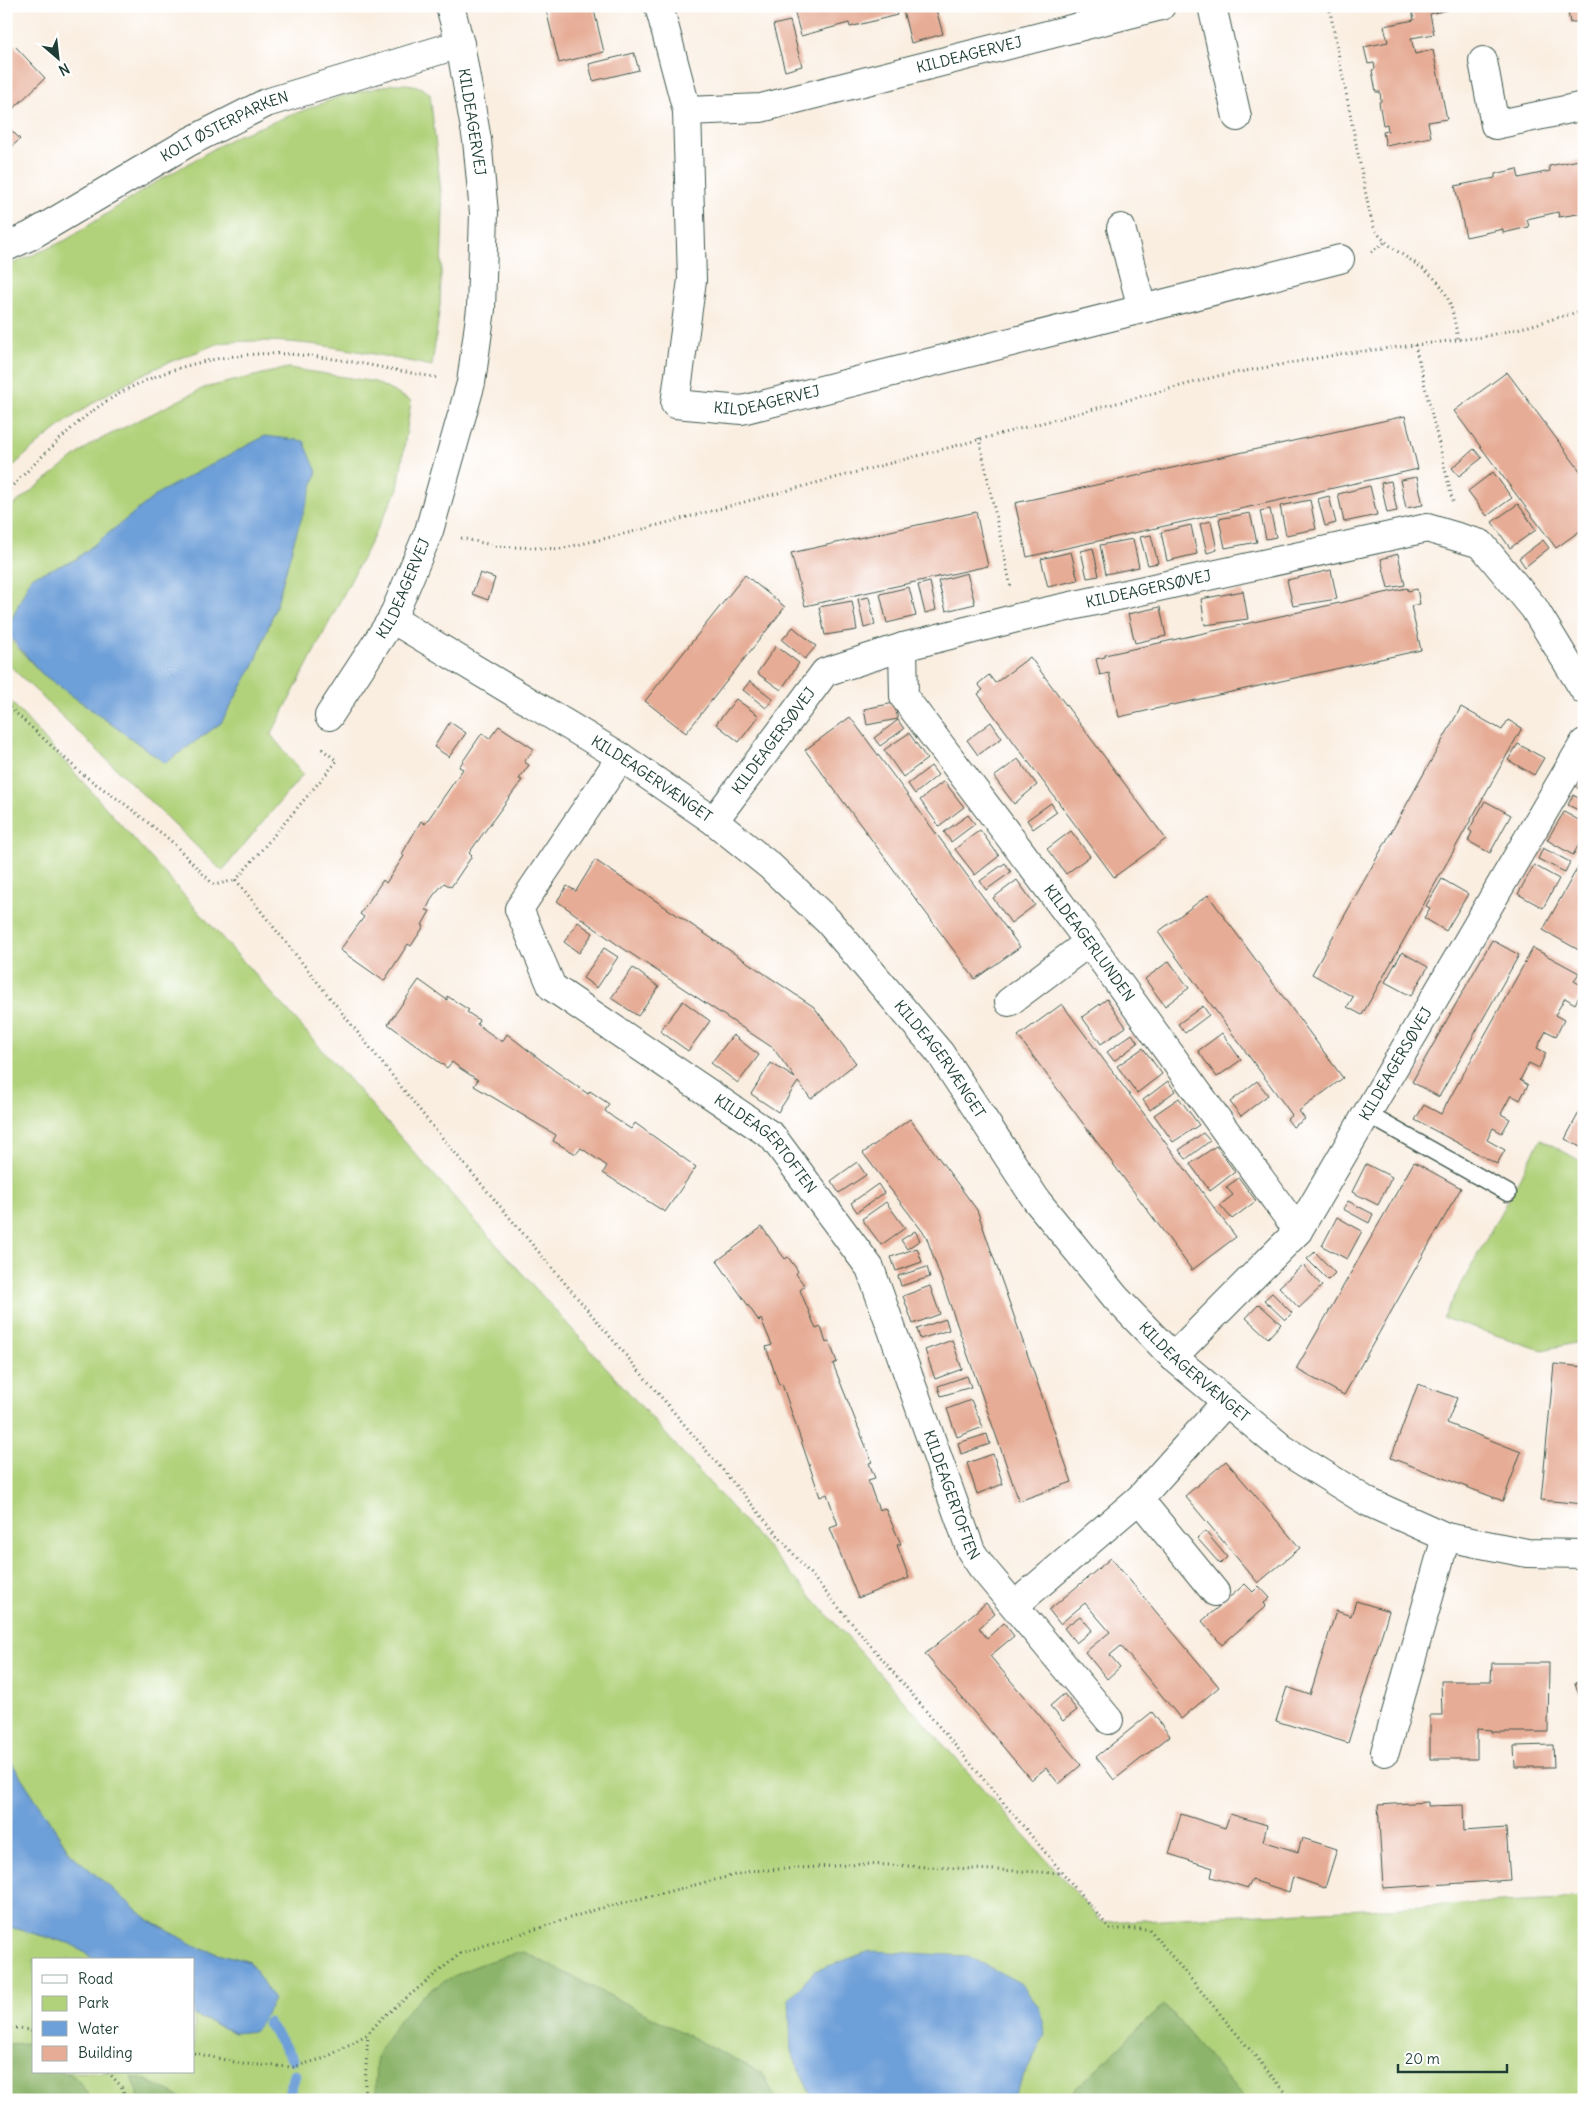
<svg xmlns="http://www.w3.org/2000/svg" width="1590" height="2106" viewBox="0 0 1590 2106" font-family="Delius,sans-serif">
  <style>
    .green { fill: #b1d27a; stroke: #688857 }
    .forest { fill: #8cb46a; stroke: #56784f }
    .water { fill: #6d9fd8; stroke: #466e86 }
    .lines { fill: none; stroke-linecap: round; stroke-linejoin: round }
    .stream { stroke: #6d9fd8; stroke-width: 11 }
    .building { fill: #e6ac95 }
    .lane-casing { stroke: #40584e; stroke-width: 19 }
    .street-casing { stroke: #40584e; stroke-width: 30 }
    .path { stroke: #40584e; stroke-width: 3; stroke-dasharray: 1 4; stroke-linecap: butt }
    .lane { stroke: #fff; stroke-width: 16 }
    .street { stroke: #fff; stroke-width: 28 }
    .labels { text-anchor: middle; stroke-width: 4; stroke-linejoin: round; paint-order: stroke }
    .street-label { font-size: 15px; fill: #1f3d34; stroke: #fff }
  </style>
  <rect width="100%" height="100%" fill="#fff"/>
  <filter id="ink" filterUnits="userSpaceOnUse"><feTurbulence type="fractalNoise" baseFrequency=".02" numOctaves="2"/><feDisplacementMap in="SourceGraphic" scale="10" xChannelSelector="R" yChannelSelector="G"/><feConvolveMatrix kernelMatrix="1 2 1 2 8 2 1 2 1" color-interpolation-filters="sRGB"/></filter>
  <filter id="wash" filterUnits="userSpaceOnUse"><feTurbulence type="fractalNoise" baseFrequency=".0096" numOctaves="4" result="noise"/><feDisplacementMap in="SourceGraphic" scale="20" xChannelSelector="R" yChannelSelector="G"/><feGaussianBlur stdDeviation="1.12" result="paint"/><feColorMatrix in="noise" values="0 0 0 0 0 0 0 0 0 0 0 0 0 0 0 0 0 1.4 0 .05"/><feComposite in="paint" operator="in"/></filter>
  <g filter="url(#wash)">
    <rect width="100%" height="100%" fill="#faeee1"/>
    <g class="green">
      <path d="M393 84C408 84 418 83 430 94L443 210 440 305 432 366C365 352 299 337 230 342 219 342 207 348 197 352 128 374 58 422 6 473V267L66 240 153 184 234 137 341 96Z"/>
      <polygon points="288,368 375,382 411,401 398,489 271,735 303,774 222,871 6,662 6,635 41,673 165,763 221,723 255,663 276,606 294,541 265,436 219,462 115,529 74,560 31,578 6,632 6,511 91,444 204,388"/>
      <polygon points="6,696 1102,1922 1584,1898 1584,2100 1011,2100 1045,2035 791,2051 813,2100 6,2100 6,1926 72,1944 95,1960 34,1960 34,2072 194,2072 194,2015 235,2033 250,1962 200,1948 150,1921 71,1854 6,1754"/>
      <polygon points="1541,1139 1584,1163 1584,1341 1542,1350 1443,1318"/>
    </g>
    <g class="forest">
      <path d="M524 1952 762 2073 777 2100H377C376 2088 374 2069 377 2057 378 2051 385 2043 388 2037 415 1988 471 1963 524 1952Z"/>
      <polygon points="1164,2004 1245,2100 1064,2100"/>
      <path d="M28 2043 34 2048V2072C69 2072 72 2067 91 2100H6V2044Z"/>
      <polygon points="131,2077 142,2078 185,2100 140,2100"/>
    </g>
    <g class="water">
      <polygon points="265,436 304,441 317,472 294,541 276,606 255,663 221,723 165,763 41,673 6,632 31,577 75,560 160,492"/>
      <polygon points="6,1754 71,1854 150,1921 200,1948 250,1962 274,2000 255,2031 235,2033 194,2015 194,1960 95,1960 72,1944 6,1926"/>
      <polygon points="870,1951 968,1956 1020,1983 1039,2007 1045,2035 1011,2100 813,2100 791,2051 789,1999 815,1971"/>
    </g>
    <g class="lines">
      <g class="stream">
        <polyline points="268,2023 293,2059"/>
        <polyline points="287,2100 295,2075"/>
      </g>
    </g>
    <g id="blocks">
      <g class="building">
        <polygon points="545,6 593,6 604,52 559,63"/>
        <polygon points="793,6 895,6 897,15 850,27 849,23 801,36"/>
        <polygon points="902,6 935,6 943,34 911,43"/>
        <polygon points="1411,6 1464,6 1430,14 1434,34 1411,38 1415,54 1433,50 1447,119 1428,122 1431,137 1386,146 1383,132 1388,131 1387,124 1383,125 1379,102 1381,101 1380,92 1376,92 1372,70 1375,69 1374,63 1368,64 1364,47 1388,42 1384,26 1414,20"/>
        <polygon points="1567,6 1584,6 1584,20 1570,23"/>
        <polygon points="790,21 802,66 785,71 773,25"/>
        <polygon points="14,45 45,78 6,116 6,53"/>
        <polygon points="634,53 639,70 593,81 589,64"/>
        <polygon points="6,125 20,139 6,152"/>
        <polygon points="1584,159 1584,213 1559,217 1558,212 1527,219 1529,227 1503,233 1503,229 1466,237 1455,186 1495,178 1495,174 1517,169 1519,178 1550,171 1549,166"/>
        <polygon points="1507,372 1584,476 1584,528 1556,548 1454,411"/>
        <polygon points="1405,416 1418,469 1027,557 1015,503"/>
        <polygon points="1474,449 1482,458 1459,476 1452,468"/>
        <polygon points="1493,472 1512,498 1487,516 1468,491"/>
        <polygon points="1417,477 1423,505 1406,508 1400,480"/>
        <polygon points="1391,481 1397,511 1387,513 1381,483"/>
        <polygon points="1370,486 1377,515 1344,522 1338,494"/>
        <polygon points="1329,496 1336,523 1325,526 1318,499"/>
        <polygon points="1310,500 1316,529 1286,535 1280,506"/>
        <polygon points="1518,504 1536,530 1510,548 1492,522"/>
        <polygon points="1270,509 1276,537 1266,539 1260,511"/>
        <polygon points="976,512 988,566 805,606 791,553"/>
        <polygon points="1250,513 1257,542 1225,548 1219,519"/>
        <polygon points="1211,521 1217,550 1207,553 1200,524"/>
        <polygon points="1191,525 1197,554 1167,561 1161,532"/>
        <polygon points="1151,535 1158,563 1148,565 1140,537"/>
        <polygon points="1133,539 1139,567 1106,574 1100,545"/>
        <polygon points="1543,540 1549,548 1525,567 1519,558"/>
        <polygon points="1093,548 1099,576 1087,578 1081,551"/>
        <polygon points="1071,552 1078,580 1048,587 1041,559"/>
        <polygon points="1398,554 1405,585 1388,588 1381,559"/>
        <polygon points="1331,570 1337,599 1293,606 1287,580"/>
        <polygon points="480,573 495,578 488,600 472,594"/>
        <polygon points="967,573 975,604 946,611 938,581"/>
        <polygon points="745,575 785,607 686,733 645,701"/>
        <polygon points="930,582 936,610 925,613 918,585"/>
        <polygon points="909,587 916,616 887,623 880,594"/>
        <polygon points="1407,588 1408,591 1417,589 1420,604 1411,606 1421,650 1119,717 1109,673 1100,675 1096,659 1105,657 1105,655"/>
        <polygon points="1243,591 1248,619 1205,625 1201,599"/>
        <polygon points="869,597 875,625 864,628 858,599"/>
        <polygon points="852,601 857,630 825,635 819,607"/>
        <polygon points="1160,607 1166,636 1135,643 1128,614"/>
        <polygon points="793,627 816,646 805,659 782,640"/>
        <polygon points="776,646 799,663 781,690 757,673"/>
        <polygon points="1030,657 1166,839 1114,877 978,694 983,690 978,684 989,675 995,683"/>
        <polygon points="750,681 773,699 766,708 743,690"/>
        <polygon points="736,699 759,716 739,742 716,724"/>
        <polygon points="894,703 898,719 867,725 864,709"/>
        <polygon points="1461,707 1502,730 1508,720 1522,728 1362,1015 1347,1007 1353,997 1312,974"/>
        <polygon points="850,717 1020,947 975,979 805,750"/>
        <polygon points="898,720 904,729 880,746 874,738"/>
        <polygon points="450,722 466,733 449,757 434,747"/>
        <polygon points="991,722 1002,738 978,755 967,740"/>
        <polygon points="499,726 534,749 524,762 529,765 519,779 522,780 469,853 472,856 451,887 444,883 433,896 426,910 430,911 422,925 424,926 411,946 408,944 384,981 340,950 364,917 360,914 383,880 386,883 404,856 402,854 421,821 425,824 463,769 459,767 482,733 489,739"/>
        <polygon points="909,733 927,759 903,777 884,750"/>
        <polygon points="1518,744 1544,758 1534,775 1508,760"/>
        <polygon points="1018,759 1037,785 1014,804 994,777"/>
        <polygon points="931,766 938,775 915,794 908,784"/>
        <polygon points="1584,775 1584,791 1577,788"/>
        <polygon points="944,781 964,807 939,826 920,800"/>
        <polygon points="1573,795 1584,801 1584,813 1568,805"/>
        <polygon points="1485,801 1511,815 1490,853 1468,841 1472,832 1469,830"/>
        <polygon points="1051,803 1057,812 1033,829 1027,820"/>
        <polygon points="1564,812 1584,823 1584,836 1573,855 1547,840"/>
        <polygon points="968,815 975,824 951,842 944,832"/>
        <polygon points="980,830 999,856 975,875 955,849"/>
        <polygon points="1071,831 1090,856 1066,874 1047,849"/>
        <polygon points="1543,848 1570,862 1565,872 1538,859"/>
        <polygon points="1584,856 1584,953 1543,930"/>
        <polygon points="595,860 814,1007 856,1063 811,1099 798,1082 778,1112 751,1094 771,1063 795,1078 773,1048 618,945 557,901 567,886 576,891"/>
        <polygon points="1005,863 1011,872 986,890 980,881"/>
        <polygon points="1534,865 1559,879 1543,908 1518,894"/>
        <polygon points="1442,879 1468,894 1446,931 1424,918 1430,908 1426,906"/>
        <polygon points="1017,880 1035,905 1011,923 993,898"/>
        <polygon points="1208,895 1343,1078 1299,1111 1305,1119 1293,1127 1287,1119 1292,1115 1158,932"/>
        <polygon points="578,922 593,933 579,953 564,942"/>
        <polygon points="1492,940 1519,955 1439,1097 1412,1082"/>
        <polygon points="604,948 618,957 597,988 583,978"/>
        <polygon points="1533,948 1579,973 1574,981 1584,987 1575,1004 1565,998 1555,1015 1564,1020 1556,1036 1546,1031 1537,1048 1546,1053 1539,1068 1529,1063 1520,1080 1528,1085 1520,1100 1511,1095 1501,1114 1510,1119 1502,1133 1493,1128 1487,1140 1505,1150 1497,1164 1415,1120 1424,1105 1441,1114"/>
        <polygon points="1402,952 1428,967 1411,996 1385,982"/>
        <polygon points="1169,961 1189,988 1165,1006 1145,979"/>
        <polygon points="633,968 659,987 638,1016 611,998"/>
        <polygon points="419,980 447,1000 447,996 469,1010 467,1012 479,1020 477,1024 502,1042 507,1034 554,1070 588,1094 590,1091 609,1104 605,1111 614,1118 631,1129 635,1123 696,1167 665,1212 603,1173 607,1166 581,1148 576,1154 553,1141 556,1135 474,1086 478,1080 461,1069 452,1062 447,1068 388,1024"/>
        <polygon points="1107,999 1126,1027 1101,1044 1082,1017"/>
        <polygon points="683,1001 710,1021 688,1051 660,1031"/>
        <polygon points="1062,1004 1236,1237 1192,1270 1018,1036"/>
        <polygon points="1203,1006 1209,1015 1185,1033 1178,1024"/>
        <polygon points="1222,1033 1241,1060 1217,1077 1198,1051"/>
        <polygon points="1132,1034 1138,1043 1114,1061 1107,1052"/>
        <polygon points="733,1035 759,1055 738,1083 711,1063"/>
        <polygon points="1143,1048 1162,1074 1137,1093 1117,1066"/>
        <polygon points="1168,1081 1175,1091 1150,1110 1143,1100"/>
        <polygon points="1257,1081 1268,1095 1241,1116 1230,1102"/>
        <polygon points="1179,1098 1199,1125 1173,1142 1154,1115"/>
        <polygon points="1584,1103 1584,1149 1565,1139"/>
        <polygon points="910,1119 977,1210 1072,1482 1019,1501 926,1236 863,1153"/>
        <polygon points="1203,1133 1210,1141 1186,1159 1179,1150"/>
        <polygon points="1216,1146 1235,1172 1210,1191 1190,1164"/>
        <polygon points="857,1162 866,1175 839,1193 831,1181"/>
        <polygon points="1414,1162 1461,1188 1344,1395 1296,1369"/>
        <polygon points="1366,1164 1392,1177 1378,1205 1352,1192"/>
        <polygon points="1239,1178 1256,1201 1232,1219 1220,1205 1233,1195 1226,1187"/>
        <polygon points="878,1184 884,1193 857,1212 851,1203"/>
        <polygon points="1348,1201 1373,1214 1369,1223 1343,1209"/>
        <polygon points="886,1202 905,1228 881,1245 862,1219"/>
        <polygon points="1337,1217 1362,1231 1347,1259 1322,1246"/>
        <polygon points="762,1227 785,1259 788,1257 798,1271 796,1274 805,1286 800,1290 816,1329 821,1327 826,1343 829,1341 837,1362 833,1364 872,1462 869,1463 875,1478 868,1480 873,1494 879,1510 885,1508 901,1544 897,1545 909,1578 858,1598 830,1528 838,1525 827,1494 820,1497 782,1384 779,1385 766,1347 772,1345 761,1319 759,1321 717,1261"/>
        <polygon points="915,1231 920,1240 907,1249 901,1240"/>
        <polygon points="917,1248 922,1262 896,1271 891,1257"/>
        <polygon points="1315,1252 1335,1273 1328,1280 1307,1259"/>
        <polygon points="1303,1265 1322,1286 1299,1308 1279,1287"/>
        <polygon points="927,1267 930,1277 901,1286 898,1276"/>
        <polygon points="930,1286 940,1314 913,1324 903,1296"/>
        <polygon points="1272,1293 1292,1313 1285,1320 1264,1300"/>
        <polygon points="1259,1304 1281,1324 1268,1338 1246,1318"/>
        <polygon points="946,1319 949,1330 920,1339 917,1329"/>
        <polygon points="952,1340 962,1369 935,1379 925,1350"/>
        <polygon points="1554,1364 1584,1367 1584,1504 1541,1500"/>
        <polygon points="967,1376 971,1387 941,1396 938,1386"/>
        <polygon points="1418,1384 1457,1398 1447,1423 1521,1452 1503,1501 1391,1458"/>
        <polygon points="971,1400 983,1427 957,1437 947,1409"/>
        <polygon points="987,1434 990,1444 961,1454 958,1443"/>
        <polygon points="993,1454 1003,1484 977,1494 967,1463"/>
        <polygon points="1226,1461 1300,1548 1258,1583 1185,1496"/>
        <polygon points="1205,1531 1227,1557 1220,1564 1197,1538"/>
        <polygon points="1111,1558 1219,1687 1181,1719 1121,1646 1110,1655 1120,1667 1107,1679 1085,1652 1110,1632 1085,1603 1060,1624 1049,1610"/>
        <polygon points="1245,1584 1253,1592 1259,1586 1270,1598 1264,1603 1266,1606 1222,1645 1202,1621"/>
        <polygon points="1356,1601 1389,1611 1348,1743 1276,1721 1287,1687 1310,1695 1336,1611 1351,1616"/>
        <polygon points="986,1603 995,1614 979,1628 987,1638 1004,1623 1014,1636 990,1656 1081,1765 1059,1784 1046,1768 1031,1780 925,1654"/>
        <polygon points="1080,1616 1092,1630 1076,1643 1064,1628"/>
        <polygon points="1492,1663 1549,1663 1548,1732 1491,1732 1491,1730 1477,1729 1477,1759 1430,1759 1430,1715 1442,1715 1441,1681 1491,1681"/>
        <polygon points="1584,1680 1584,1707 1583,1707 1575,1683"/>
        <polygon points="1064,1694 1077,1710 1063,1721 1050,1706"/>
        <polygon points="1152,1712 1170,1736 1114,1780 1096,1757"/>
        <polygon points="1553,1745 1554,1767 1515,1767 1514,1746"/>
        <polygon points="1428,1802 1428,1806 1463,1805 1464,1831 1506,1828 1510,1880 1383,1888 1378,1805"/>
        <polygon points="1181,1814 1225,1828 1230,1814 1267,1825 1263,1841 1298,1852 1302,1838 1337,1849 1325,1888 1293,1877 1289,1892 1252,1880 1248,1888 1211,1877 1213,1868 1169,1854"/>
      </g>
    </g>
  </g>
  <g filter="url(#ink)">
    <use href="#blocks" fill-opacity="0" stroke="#40584e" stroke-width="1"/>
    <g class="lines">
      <defs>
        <polyline id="lane" points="1367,1114 1508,1193"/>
        <g id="street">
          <path id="s1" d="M659 6 687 111 692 280 675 404 742 410 1340 259"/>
          <polyline points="1212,6 1237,117"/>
          <polyline points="1483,61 1495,125 1584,106"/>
          <path id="s2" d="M687 111 761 108 1161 6"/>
          <polyline points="1121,228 1142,309"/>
          <path id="s3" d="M6 247 30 236 189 142 266 103 460 44"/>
          <path id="s4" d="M392 619 621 757 714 821 770 866 828 921 940 1053 1037 1201 1116 1298 1173 1357 1283 1449 1368 1502 1446 1537 1527 1553 1584 1554"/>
          <path id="s5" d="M903 647 904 697 1089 942 1298 1231"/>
          <path id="s6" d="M329 716 392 619 429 531 471 383 481 309 484 213 477 140 460 44 450 6"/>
          <path id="s7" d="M621 757 519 909 552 987 772 1136 870 1268 971 1551 981 1566 1109 1720"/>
          <path id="s8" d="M714 821 825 672 903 647 1017 618 1427 528 1481 544 1534 608 1584 690"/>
          <polyline points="1009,1002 1089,942"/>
          <path id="s9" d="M1173 1357 1298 1231 1584 743"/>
          <polyline points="1139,1499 1215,1592"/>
          <polyline points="1015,1605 1139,1499 1225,1403"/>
          <polyline points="1385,1752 1446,1537"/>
        </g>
      </defs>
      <use href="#lane" class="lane-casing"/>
      <use href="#street" class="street-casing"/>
      <g class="path">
        <path d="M1329 6 1369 210C1371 216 1372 225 1376 231 1393 255 1427 264 1443 289 1452 303 1455 323 1458 340"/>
        <polyline points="1371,252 1385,242"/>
        <polyline points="1415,345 1453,502"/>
        <polyline points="979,438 1011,587"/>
        <path d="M6 492C32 467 58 439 86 416 134 378 198 357 259 354 315 351 384 369 440 378"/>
        <polyline points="461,538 496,546 560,549 628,533 1218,376 1340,354 1482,337 1529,326 1584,310"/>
        <polyline points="6,704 82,774 126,805 170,840 214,885 236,880"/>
        <polyline points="322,749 337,761 236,880 434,1128 1110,1929 1149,1929 1292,2100"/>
        <polyline points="6,2028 20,2028 34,2032"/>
        <polyline points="194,2053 243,2064 293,2067 325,2058 368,2034 382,2018 461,1953 598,1909 751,1871 865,1864 1061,1873"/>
        <polyline points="108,2072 121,2086 127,2100"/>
        <polyline points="364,2100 368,2035"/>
      </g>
      <use href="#lane" class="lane"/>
      <use href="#street" class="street"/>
    </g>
  </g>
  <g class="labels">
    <g class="street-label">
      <text dy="5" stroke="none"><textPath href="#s2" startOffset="289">KILDEAGERVEJ</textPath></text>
      <text transform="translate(472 122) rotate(81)" y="5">KILDEAGERVEJ</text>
      <text dy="5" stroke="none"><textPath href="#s3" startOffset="250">KOLT ØSTERPARKEN</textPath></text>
      <text dy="5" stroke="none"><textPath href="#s1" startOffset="496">KILDEAGERVEJ</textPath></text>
      <text dy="5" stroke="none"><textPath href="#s6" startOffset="148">KILDEAGERVEJ</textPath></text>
      <text dy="5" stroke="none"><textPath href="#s8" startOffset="520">KILDEAGERSØVEJ</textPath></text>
      <text dy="5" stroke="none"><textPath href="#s8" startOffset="100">KILDEAGERSØVEJ</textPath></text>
      <text dy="5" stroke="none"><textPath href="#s4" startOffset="305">KILDEAGERVÆNGET</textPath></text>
      <text dy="5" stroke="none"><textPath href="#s5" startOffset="358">KILDEAGERLUNDEN</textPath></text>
      <text dy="5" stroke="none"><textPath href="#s4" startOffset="710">KILDEAGERVÆNGET</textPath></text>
      <text dy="5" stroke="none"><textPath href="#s9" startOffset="371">KILDEAGERSØVEJ</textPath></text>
      <text dy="5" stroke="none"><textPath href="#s7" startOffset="534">KILDEAGERTOFTEN</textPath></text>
      <text dy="5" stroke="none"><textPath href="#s4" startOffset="1115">KILDEAGERVÆNGET</textPath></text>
      <text dy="5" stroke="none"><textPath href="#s7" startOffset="939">KILDEAGERTOFTEN</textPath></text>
    </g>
  </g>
  <rect width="1590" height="2106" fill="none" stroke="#fff" stroke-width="25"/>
  <rect x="32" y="1958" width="162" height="115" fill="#ffffff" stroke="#a5b1ae"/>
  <rect x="42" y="1975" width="25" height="8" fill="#ffffff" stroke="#a5b1ae"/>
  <text x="78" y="1984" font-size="15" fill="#1f3d34">Road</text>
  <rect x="42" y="1996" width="25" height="15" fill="#b1d27a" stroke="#a5b1ae"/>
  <text x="78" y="2008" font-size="15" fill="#1f3d34">Park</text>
  <rect x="42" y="2021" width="25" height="15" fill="#6d9fd8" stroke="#a5b1ae"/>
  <text x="78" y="2034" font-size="15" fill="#1f3d34">Water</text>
  <rect x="42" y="2046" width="25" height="15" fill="#e6ac95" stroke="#a5b1ae"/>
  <text x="78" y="2058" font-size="15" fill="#1f3d34">Building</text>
  <g transform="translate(58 58) rotate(152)" stroke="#ffffff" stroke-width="4" paint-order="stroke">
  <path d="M0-4L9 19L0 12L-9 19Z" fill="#1f3d34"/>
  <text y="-8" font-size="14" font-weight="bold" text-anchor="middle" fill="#1f3d34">N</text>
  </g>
  <path d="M1398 2064v8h109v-8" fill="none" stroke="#1f3d34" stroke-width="2.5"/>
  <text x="1405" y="2064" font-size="15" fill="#1f3d34" stroke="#ffffff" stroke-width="4" paint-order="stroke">20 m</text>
</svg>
